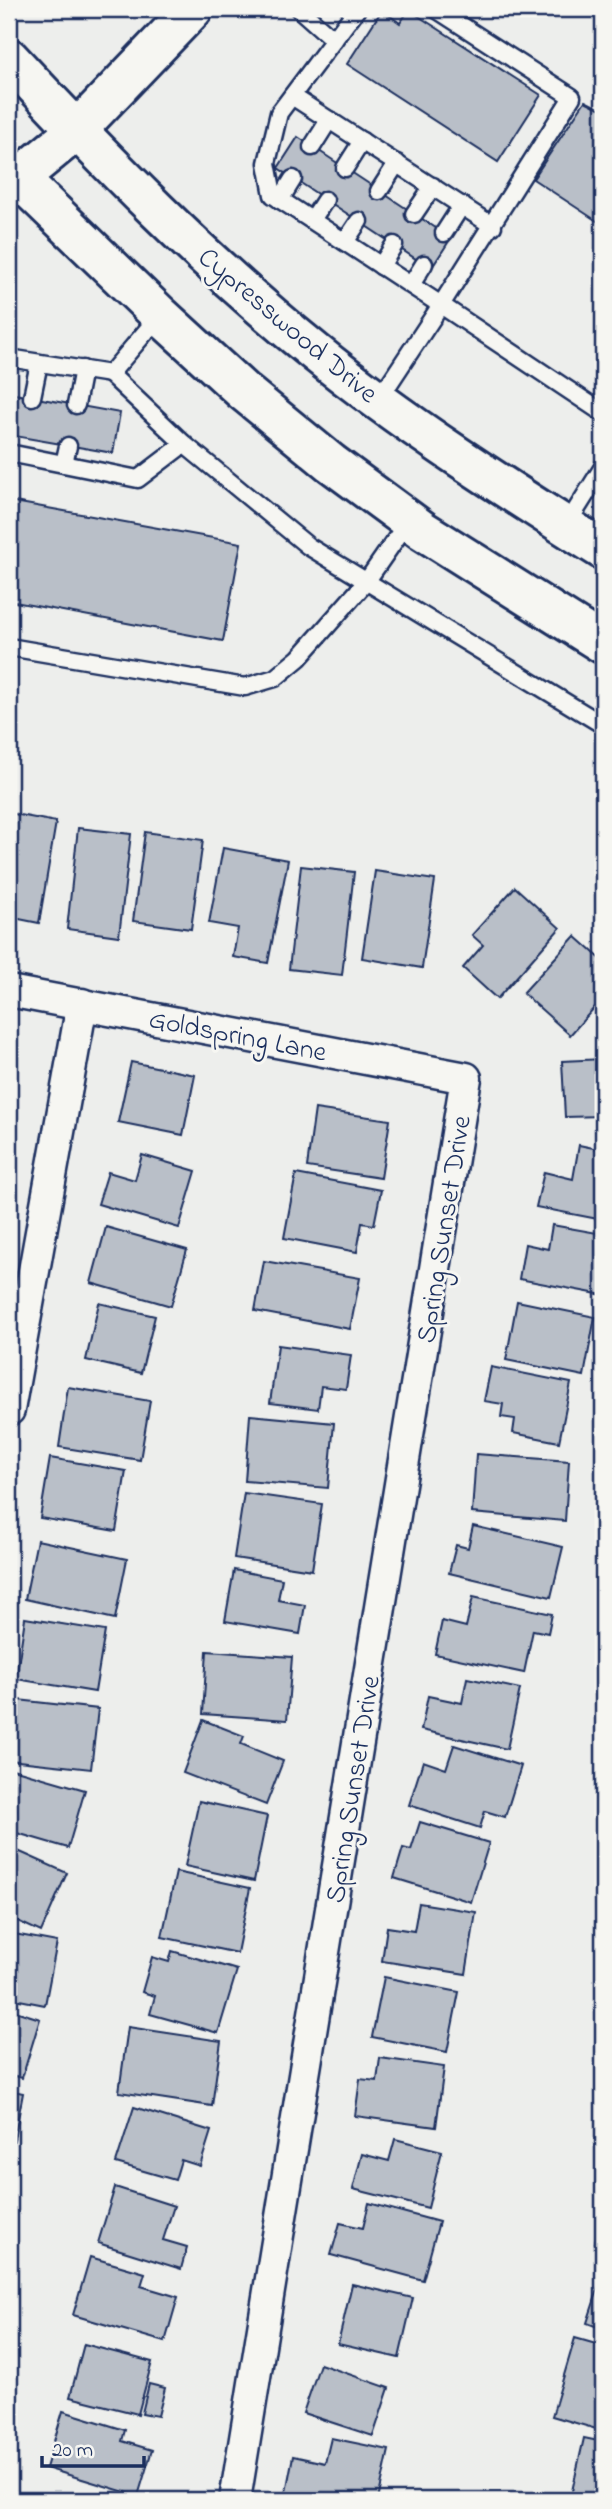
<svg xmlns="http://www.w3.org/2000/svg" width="612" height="2509" viewBox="0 0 612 2509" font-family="'Indie Flower',sans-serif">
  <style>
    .building { fill: #b9bfc8; stroke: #1b2f5e; stroke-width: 2 }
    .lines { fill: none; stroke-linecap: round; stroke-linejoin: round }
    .service-casing { stroke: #1b2f5e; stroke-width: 21 }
    .minor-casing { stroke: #1b2f5e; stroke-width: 35 }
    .tertiary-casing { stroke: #1b2f5e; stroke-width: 44 }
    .secondary-casing { stroke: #1b2f5e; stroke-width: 44 }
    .service { stroke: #f6f6f2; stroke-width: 16 }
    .minor { stroke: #f6f6f2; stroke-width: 30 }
    .tertiary { stroke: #f6f6f2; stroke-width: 38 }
    .secondary { stroke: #f6f6f2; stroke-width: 38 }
    .labels { text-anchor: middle; stroke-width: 6; stroke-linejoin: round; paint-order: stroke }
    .street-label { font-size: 28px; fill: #1b2f5e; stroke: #f6f6f2 }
  </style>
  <rect width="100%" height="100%" fill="#edeeec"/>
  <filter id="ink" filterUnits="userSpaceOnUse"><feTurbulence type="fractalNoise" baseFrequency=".0143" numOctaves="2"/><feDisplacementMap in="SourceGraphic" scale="14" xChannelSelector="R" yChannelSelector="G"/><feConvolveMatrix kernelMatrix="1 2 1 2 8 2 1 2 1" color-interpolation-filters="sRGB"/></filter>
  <g filter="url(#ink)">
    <g class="building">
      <polygon points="382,10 400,23 409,10 541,95 498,162 347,64"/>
      <polygon points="585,101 603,110 603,225 533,179"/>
      <polygon points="298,137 451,238 431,269 278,168"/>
      <polygon points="9,393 120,413 113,453 9,435"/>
      <polygon points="9,501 241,543 223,641 9,601"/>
      <polygon points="9,813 56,822 39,923 9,917"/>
      <polygon points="78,828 131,834 119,936 67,929"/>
      <polygon points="145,832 203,840 191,929 133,921"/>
      <polygon points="223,848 288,860 268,963 233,957 238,928 209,923"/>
      <polygon points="301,866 354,872 342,975 289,969"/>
      <polygon points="375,871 435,880 422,968 362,958"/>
      <polygon points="515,887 560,928 497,999 463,968 483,945 472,935"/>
      <polygon points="575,936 603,961 603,998 570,1035 523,993"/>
      <polygon points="603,1059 603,1116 565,1117 562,1061"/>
      <polygon points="131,1062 195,1075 183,1135 118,1122"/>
      <polygon points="315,1109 390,1120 381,1178 307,1167"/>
      <polygon points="579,1145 603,1150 603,1220 536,1207 544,1172 573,1179"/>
      <polygon points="142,1155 196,1171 179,1228 98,1204 108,1172 135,1180"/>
      <polygon points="296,1174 381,1190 374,1225 362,1223 357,1252 284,1238"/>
      <polygon points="552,1225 603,1234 603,1295 519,1279 525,1244 548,1249"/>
      <polygon points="106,1227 187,1250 171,1306 91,1283"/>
      <polygon points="264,1261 360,1278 350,1329 255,1311"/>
      <polygon points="517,1301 595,1317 584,1376 506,1360"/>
      <polygon points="99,1303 155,1316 141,1373 86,1360"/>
      <polygon points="278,1345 351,1355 346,1389 321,1386 318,1409 270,1403"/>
      <polygon points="491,1367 571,1383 559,1442 513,1433 515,1419 501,1417 503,1404 484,1401"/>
      <polygon points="68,1387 150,1401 140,1460 59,1447"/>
      <polygon points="250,1415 334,1423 328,1488 245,1481"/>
      <polygon points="476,1454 569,1461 565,1521 472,1513"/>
      <polygon points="50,1458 126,1471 116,1531 40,1518"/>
      <polygon points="244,1493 322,1504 312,1570 234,1558"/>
      <polygon points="473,1526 563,1547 551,1597 449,1573 456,1545 468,1548"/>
      <polygon points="37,1540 127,1559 115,1619 25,1599"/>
      <polygon points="234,1570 282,1579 278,1600 305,1605 300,1634 225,1621"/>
      <polygon points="473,1597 552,1614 548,1633 533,1630 524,1673 435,1654 442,1621 466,1627"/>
      <polygon points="25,1618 105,1631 95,1692 16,1679"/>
      <polygon points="207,1651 292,1657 287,1720 203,1714"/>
      <polygon points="467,1678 520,1689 507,1749 421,1730 428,1696 462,1703"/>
      <polygon points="9,1699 98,1709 91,1769 9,1760"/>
      <polygon points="203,1720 244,1736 241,1744 283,1761 266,1805 183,1773"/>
      <polygon points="454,1745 521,1766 505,1817 485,1811 480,1828 409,1805 423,1761 446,1769"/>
      <polygon points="9,1768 85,1790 68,1848 10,1831 16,1811 9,1809"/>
      <polygon points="199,1801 267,1816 254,1881 185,1866"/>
      <polygon points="420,1822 489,1843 471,1902 394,1878 403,1848 411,1850"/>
      <polygon points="9,1847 67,1873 41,1932 9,1917"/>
      <polygon points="176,1872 250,1888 237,1953 162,1937"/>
      <polygon points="419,1903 476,1912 466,1974 382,1961 387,1927 414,1931"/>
      <polygon points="9,1933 57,1942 45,2005 9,1998"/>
      <polygon points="172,1951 237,1970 218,2033 150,2014 155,1996 142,1992 152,1957 169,1962"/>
      <polygon points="384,1977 459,1992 447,2052 372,2037"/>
      <polygon points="9,2009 40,2019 22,2078 9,2074"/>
      <polygon points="128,2027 221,2041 212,2106 119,2092"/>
      <polygon points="380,2058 444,2067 436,2127 355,2116 360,2079 377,2081"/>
      <polygon points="9,2090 23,2093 11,2156 9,2156"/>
      <polygon points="134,2107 211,2131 200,2166 181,2160 175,2180 116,2163"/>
      <polygon points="395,2139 442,2151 428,2208 353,2189 362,2154 389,2161"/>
      <polygon points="115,2187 174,2206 163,2240 187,2247 181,2269 98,2243"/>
      <polygon points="603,2202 603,2244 595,2243"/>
      <polygon points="369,2203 439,2222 423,2280 331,2255 340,2223 363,2228"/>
      <polygon points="90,2257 145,2273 141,2286 178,2297 165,2342 73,2315"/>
      <polygon points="603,2274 603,2329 587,2323"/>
      <polygon points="352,2284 413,2298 399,2358 338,2344"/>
      <polygon points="575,2338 603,2346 603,2431 552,2416"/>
      <polygon points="84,2344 152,2362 138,2414 70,2397"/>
      <polygon points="320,2364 389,2388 373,2436 303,2413"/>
      <polygon points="149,2384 165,2388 158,2416 142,2413"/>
      <polygon points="63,2411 125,2430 122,2441 152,2450 138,2496 46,2468"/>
      <polygon points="331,2438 389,2450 378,2500 325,2500 286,2492 293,2456 325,2463"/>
      <polygon points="584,2438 603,2442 603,2500 570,2500"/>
      <polygon points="61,2495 85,2500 60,2500"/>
    </g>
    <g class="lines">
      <defs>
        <g id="service">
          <polyline points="299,9 334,40"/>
          <polyline points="357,9 279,113 267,163 273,195 441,305 572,97 436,9"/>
          <polyline points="292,96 493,226"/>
          <polyline points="312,147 329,120"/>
          <polyline points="345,168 362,141"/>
          <polyline points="379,191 397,163"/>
          <polyline points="280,200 293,179"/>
          <polyline points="414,214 433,186"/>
          <polyline points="312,220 325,200"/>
          <polyline points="444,233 462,205"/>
          <polyline points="345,242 359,221"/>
          <polyline points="381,266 394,245"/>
          <polyline points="411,285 424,264"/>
          <polyline points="9,358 110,374 160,315"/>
          <polyline points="110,374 184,444 308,546 603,725"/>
          <polyline points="32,397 39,363"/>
          <polyline points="379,399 441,305 603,413"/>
          <polyline points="76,405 83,369"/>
          <polyline points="9,453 138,479 184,444"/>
          <polyline points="64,464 68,446"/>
          <polyline points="566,526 603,467"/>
          <polyline points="9,647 245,687 275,678 299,658 366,582 409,520"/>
        </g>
        <g id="minor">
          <polyline points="9,991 466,1078 235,2500"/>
          <polyline points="9,1410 82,1004"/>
        </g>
        <polyline id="tertiary" points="9,186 76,131 193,9"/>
        <g id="secondary">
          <path d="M9 58C105 161 205 263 315 352 405 425 505 488 603 550"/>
          <polyline points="9,169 160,315 243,391 331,463 422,530 603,644"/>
        </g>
      </defs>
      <use href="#service" class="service-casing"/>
      <use href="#minor" class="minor-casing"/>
      <use href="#tertiary" class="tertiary-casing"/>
      <use href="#secondary" class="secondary-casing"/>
      <use href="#service" class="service"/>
      <use href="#minor" class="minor"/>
      <use href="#tertiary" class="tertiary"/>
      <use href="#secondary" class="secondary"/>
    </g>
  </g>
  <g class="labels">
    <g class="street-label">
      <text transform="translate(289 324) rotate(40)" y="10">Cypresswood Drive</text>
      <text transform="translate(238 1034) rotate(11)" y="10">Goldspring Lane</text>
      <text transform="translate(442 1229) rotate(-81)" y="10">Spring Sunset Drive</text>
      <text transform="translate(351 1789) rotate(-81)" y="10">Spring Sunset Drive</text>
    </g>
  </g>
  <rect width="612" height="2509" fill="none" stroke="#f6f6f2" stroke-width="35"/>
  <rect x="18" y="18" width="577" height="2474" fill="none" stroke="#1b2f5e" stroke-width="2.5" filter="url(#ink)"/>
  <path d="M42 2456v10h102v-10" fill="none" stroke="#1b2f5e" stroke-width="3.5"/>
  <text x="52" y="2456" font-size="21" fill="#1b2f5e" stroke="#f6f6f2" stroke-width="5" paint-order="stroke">20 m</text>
</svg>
